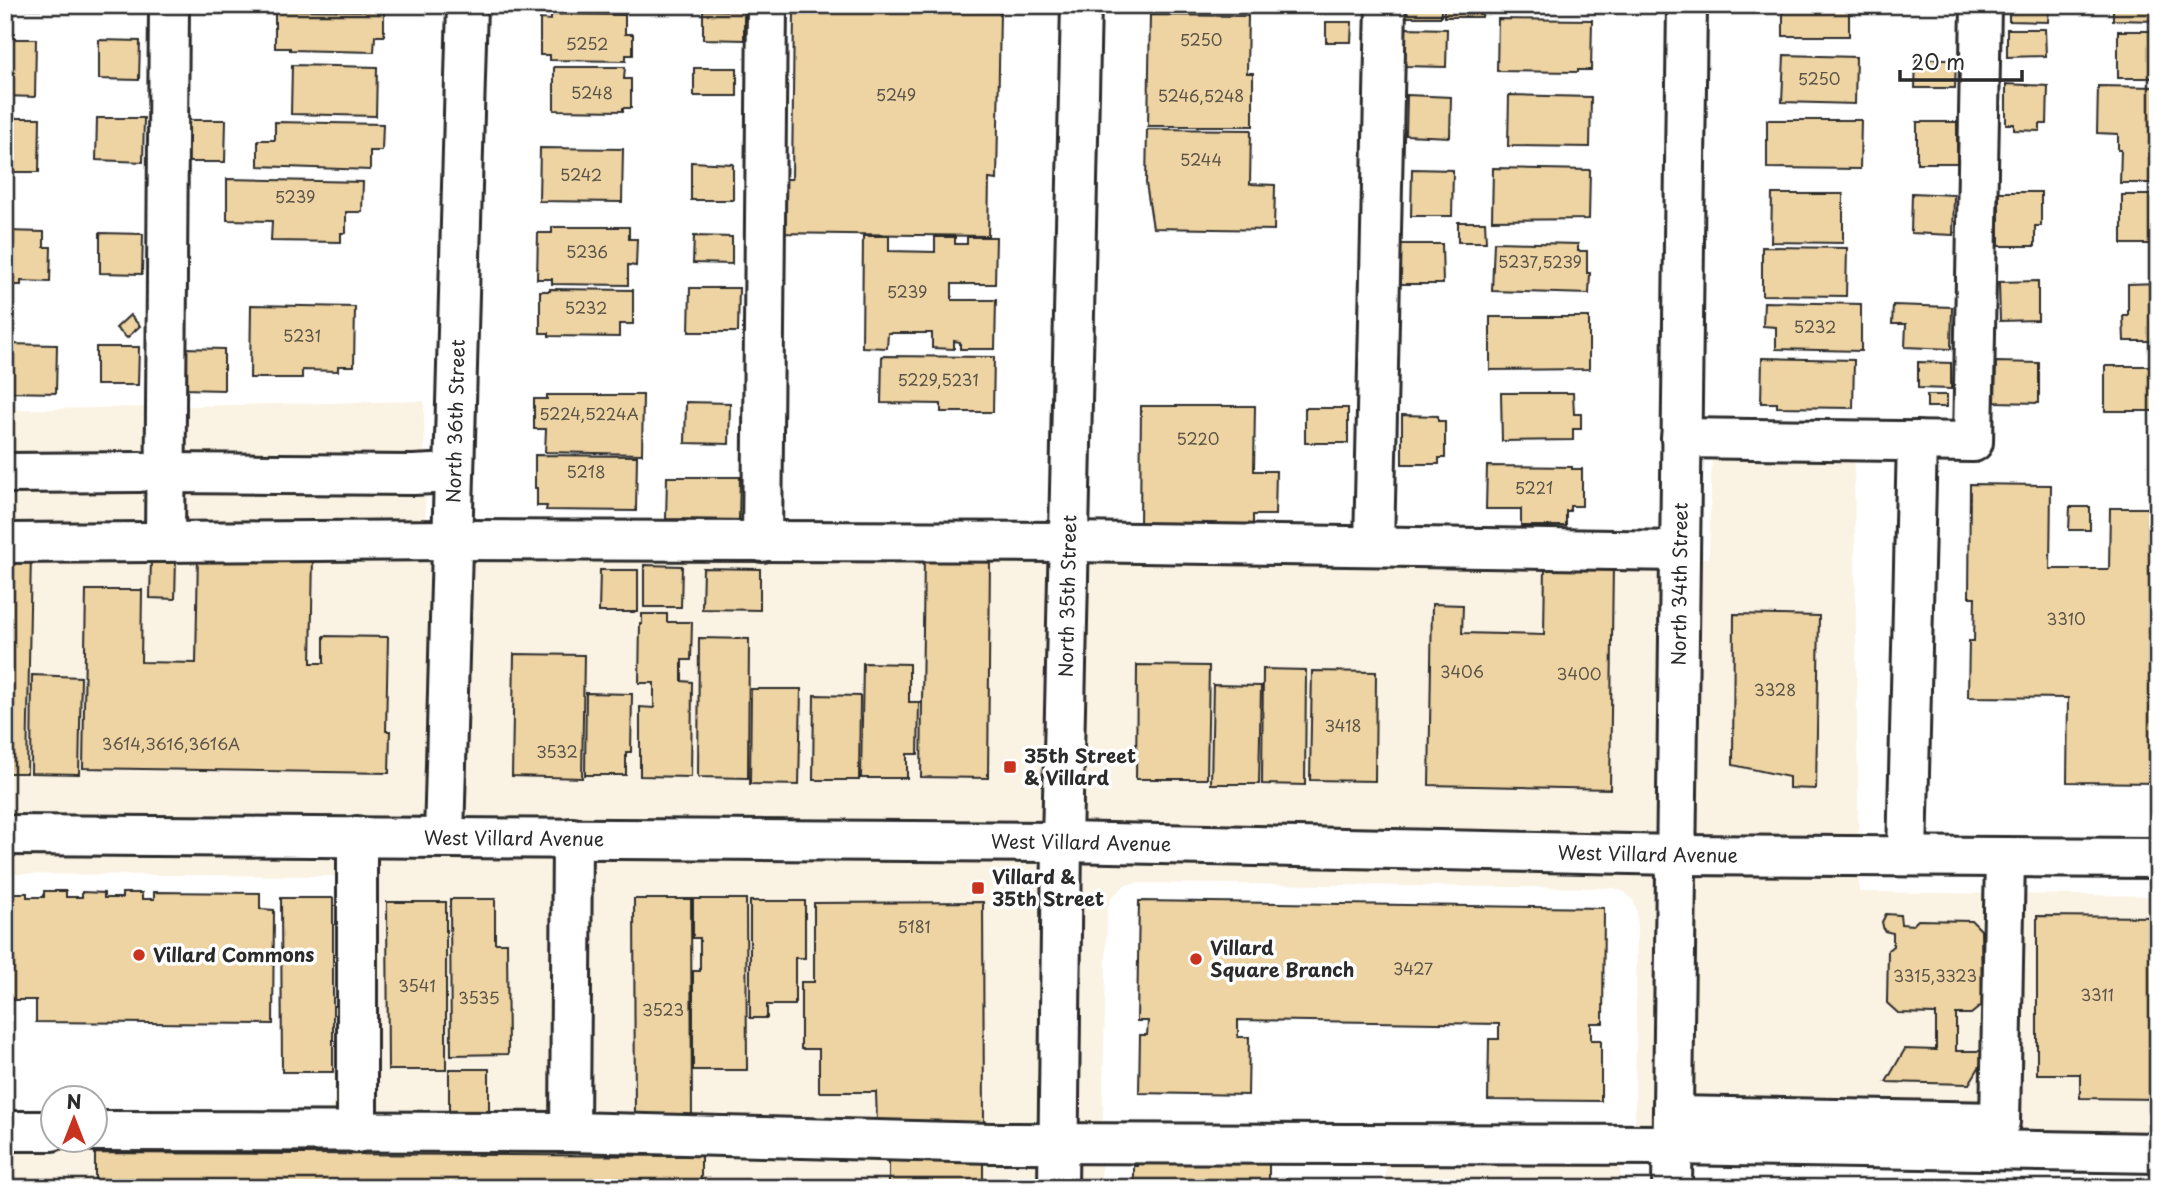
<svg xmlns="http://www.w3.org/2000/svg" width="2163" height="1193" viewBox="0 0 2163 1193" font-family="'Playpen Sans',sans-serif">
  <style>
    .built { fill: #faf2e3 }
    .building { fill: #eed4a3; stroke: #2b2b2b; stroke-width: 2 }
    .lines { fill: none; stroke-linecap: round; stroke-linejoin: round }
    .minor-casing { stroke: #2b2b2b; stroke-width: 44 }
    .minor { stroke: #fff; stroke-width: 38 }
    .poi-dot { fill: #c8321e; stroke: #fff; stroke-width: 2.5 }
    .labels { text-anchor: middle; stroke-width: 7; stroke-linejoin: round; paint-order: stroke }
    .number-label { font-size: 16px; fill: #5c5549 }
    .street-label { font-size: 19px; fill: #2b2b2b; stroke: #fff }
    .poi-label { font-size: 19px; font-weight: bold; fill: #2b2b2b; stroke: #fff; text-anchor: start }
  </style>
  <rect width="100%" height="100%" fill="#fff"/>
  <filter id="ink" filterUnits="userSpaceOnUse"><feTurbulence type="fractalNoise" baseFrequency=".0143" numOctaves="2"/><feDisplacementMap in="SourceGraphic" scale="14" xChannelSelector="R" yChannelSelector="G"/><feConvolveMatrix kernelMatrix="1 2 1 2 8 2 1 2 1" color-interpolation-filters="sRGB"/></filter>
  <g filter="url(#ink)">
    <g class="built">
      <polygon points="424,401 426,551 1709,558 1712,457 1854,460 1859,892 2158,896 2158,1168 1635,1128 1637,910 1633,900 1626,893 1615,888 1136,883 1125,885 1111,898 1107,910 1101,1188 5,1188 5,1141 327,1143 327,1120 334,1099 336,876 5,874 5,410"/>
      <polygon points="1386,1162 1620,1164 1620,1188 1385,1188"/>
    </g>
    <g class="building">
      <polygon points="5,5 46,5 46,9 5,8"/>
      <rect x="1403" y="5" width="38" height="12"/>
      <rect x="1444" y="5" width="38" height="12"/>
      <rect x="1783" y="5" width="66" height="31"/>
      <polygon points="2009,5 2049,5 2048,22 2009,21"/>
      <polygon points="2113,5 2158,5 2158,21 2113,20"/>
      <polygon points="275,10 384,11 384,36 375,36 374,52 290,50 290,48 275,48"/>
      <polygon points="703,10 744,11 744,40 703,39"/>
      <polygon points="794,10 1000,12 997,180 989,179 988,236 775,233 776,179 792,179"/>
      <polygon points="551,14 625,15 625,34 633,34 633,55 626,55 626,61 550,60 550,55 540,55 540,19 551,20"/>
      <polygon points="1150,15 1248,16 1247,73 1253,73 1253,126 1148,126"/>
      <polygon points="1498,19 1592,20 1591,70 1578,70 1578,72 1497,71"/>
      <polygon points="1326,22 1352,22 1351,42 1326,42"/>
      <polygon points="1406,28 1447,29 1446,67 1405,66"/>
      <polygon points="2007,29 2045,29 2046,56 2007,57"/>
      <rect x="2118" y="31" width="40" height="47"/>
      <polygon points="5,39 36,39 35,97 5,96"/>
      <polygon points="99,40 140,41 139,80 99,79"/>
      <polygon points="1784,55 1856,57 1855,104 1782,102"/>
      <polygon points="1916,59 1956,59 1955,88 1915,88"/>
      <polygon points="292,65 377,67 376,116 291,114"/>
      <polygon points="554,67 625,67 624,79 631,79 631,108 623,108 623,111 554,110"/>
      <rect x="694" y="68" width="43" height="28"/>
      <polygon points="2006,84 2048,86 2047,124 2040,124 2040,131 2014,130 2014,124 2006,124"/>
      <polygon points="2098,86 2158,87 2158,183 2120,183 2121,150 2118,150 2118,134 2097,133"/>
      <polygon points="1407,95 1451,97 1450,137 1406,135"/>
      <polygon points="1509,95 1591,97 1590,147 1508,146"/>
      <polygon points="5,118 40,118 39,172 5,172"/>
      <polygon points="97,118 144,118 143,162 96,160"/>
      <polygon points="188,120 226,120 225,162 187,162"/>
      <polygon points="1767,120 1861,120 1860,169 1767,168"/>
      <polygon points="275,122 383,124 382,151 370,151 370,170 258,166 258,140 275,140"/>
      <rect x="1917" y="122" width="40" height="41"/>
      <polygon points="1147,129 1251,130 1250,184 1275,185 1274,230 1153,228 1146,183"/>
      <polygon points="540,148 623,149 622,202 539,201"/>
      <polygon points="691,162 733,164 733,200 691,200"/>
      <polygon points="1493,168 1590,170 1589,219 1492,220"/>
      <polygon points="1412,169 1453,170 1452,216 1411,216"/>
      <polygon points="227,179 363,182 362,212 346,212 346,233 341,233 341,242 271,241 272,221 227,220"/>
      <polygon points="1999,192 2041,192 2041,226 2035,226 2035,246 1999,246"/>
      <polygon points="1912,193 1954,195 1953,235 1911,233"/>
      <polygon points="1772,194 1843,194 1843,243 1771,242"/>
      <rect x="2122" y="195" width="36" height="49"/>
      <polygon points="1458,222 1485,222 1486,242 1458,242"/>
      <polygon points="552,227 629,227 629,239 637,239 636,266 628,265 628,285 552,284 552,279 537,279 538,233 552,233"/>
      <polygon points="5,231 44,232 44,247 51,247 50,282 21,281 21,285 5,285"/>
      <polygon points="100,233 143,234 142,274 100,273"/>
      <polygon points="694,236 732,237 732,264 693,263"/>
      <polygon points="863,236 889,236 889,251 935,252 935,237 955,237 955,244 967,244 967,237 996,237 995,284 952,284 952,300 996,300 995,349 960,349 960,342 954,341 954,349 932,348 932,333 888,333 887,348 862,347"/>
      <polygon points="1494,242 1578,244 1578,251 1587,251 1587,273 1590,273 1589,294 1492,291"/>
      <polygon points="1400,244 1442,244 1443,284 1401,284"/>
      <polygon points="1762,247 1847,248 1846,296 1762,295"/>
      <polygon points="2038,281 2038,320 2000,321 1999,282"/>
      <polygon points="2158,283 2158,341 2124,341 2123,315 2128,315 2128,284"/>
      <polygon points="690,288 739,288 738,332 689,332"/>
      <polygon points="550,289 633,290 633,324 619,324 619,337 549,336 549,333 540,333 540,291 550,291"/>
      <polygon points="1764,302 1861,304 1861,351 1776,349 1776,327 1763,326"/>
      <polygon points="251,305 355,307 354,366 338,366 338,371 302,370 302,378 250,378"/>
      <polygon points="1893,305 1952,307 1951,349 1905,347 1906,324 1892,324"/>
      <polygon points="130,315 140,326 127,338 116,328"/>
      <polygon points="1490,317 1589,317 1589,369 1490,370"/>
      <polygon points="5,344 57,345 56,393 5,392"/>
      <polygon points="96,347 139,347 138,385 96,385"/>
      <polygon points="183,348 224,349 224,390 183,389"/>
      <polygon points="882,356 994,357 993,412 941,412 941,404 881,403"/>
      <polygon points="1762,358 1854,360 1853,408 1777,407 1777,403 1761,403"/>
      <polygon points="1918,362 1951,363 1951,389 1918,388"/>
      <polygon points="1996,362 2039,363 2039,403 1995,402"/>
      <rect x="2105" y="366" width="53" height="45"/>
      <polygon points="1501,393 1573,393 1574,414 1581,414 1581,429 1573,429 1573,440 1502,441"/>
      <polygon points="547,395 643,395 642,454 545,452 546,429 534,429 534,399 547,399"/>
      <rect x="1927" y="395" width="20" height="12"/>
      <polygon points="686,402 730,403 729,444 685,443"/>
      <polygon points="1141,406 1255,406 1254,471 1276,471 1275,515 1253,515 1253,530 1140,529"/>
      <rect x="1305" y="408" width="43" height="35"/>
      <polygon points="1402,415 1438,416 1438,421 1445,421 1445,458 1439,458 1439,464 1402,464"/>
      <polygon points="535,455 637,456 636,511 546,510 547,506 537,506 537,488 535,488"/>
      <polygon points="1487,466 1572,467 1572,469 1582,469 1582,506 1570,506 1570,511 1566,511 1566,526 1521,526 1521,509 1486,509"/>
      <polygon points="667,477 740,477 739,520 666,519"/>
      <polygon points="1970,484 2051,485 2050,569 2109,569 2110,508 2158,508 2158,783 2067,782 2068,698 1968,697 1969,641 1974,641 1975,597 1969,597"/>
      <polygon points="2070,507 2090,507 2090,530 2069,530"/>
      <polygon points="5,552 31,553 27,773 5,773"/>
      <polygon points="198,553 313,555 311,663 324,663 324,636 388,637 386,731 390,731 389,773 83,768 86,590 142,590 141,662 196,663"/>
      <polygon points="924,557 990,558 988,778 921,777"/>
      <polygon points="151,559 176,559 175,599 150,598"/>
      <polygon points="644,565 682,566 681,607 644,607"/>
      <polygon points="1545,565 1613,565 1610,789 1429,785 1432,604 1463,605 1462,633 1544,635"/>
      <polygon points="703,568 760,569 760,610 702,609"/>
      <polygon points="600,570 638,570 638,612 599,612"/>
      <polygon points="642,614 667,614 667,622 692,622 691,660 682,660 682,681 692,682 691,777 640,776 640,707 654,708 654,683 639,683 640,624 642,624"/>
      <polygon points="1734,614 1819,616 1816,789 1789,788 1789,777 1733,765"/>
      <polygon points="699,638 749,639 748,778 698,777"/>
      <polygon points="514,654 584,655 582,778 512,776"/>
      <polygon points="863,663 909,664 909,702 919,702 918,754 907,754 907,778 861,778"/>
      <polygon points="1137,665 1209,666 1207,779 1136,779"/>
      <polygon points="1263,669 1306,670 1305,785 1262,784"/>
      <polygon points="1312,671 1376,672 1375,781 1310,780"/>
      <polygon points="32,675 81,677 79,774 31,773"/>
      <polygon points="1213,685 1261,686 1259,784 1211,784"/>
      <polygon points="751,689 801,689 799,785 750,784"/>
      <polygon points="586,693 632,694 631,752 626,752 626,775 585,775"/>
      <polygon points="814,695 860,696 859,780 813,780"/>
      <polygon points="44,891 66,891 66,897 82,897 82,892 104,893 104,898 122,898 122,893 142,893 142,899 154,899 154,892 260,893 260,909 274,910 273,1024 36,1022 36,1000 5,1000 5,897 6,893 27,893 27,897 44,897"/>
      <polygon points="281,898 333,898 333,1072 282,1072"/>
      <polygon points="450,899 495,899 495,943 507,943 508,1054 451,1055"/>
      <polygon points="634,899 691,899 692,1121 635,1122"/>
      <polygon points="693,899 746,899 747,1070 693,1070 693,971 700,971 700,938 693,938"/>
      <polygon points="750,901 805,901 805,958 795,958 795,1005 767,1005 767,1018 750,1018"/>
      <polygon points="1139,901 1604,908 1603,1023 1591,1023 1591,1040 1601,1040 1601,1101 1488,1100 1489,1039 1499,1039 1499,1024 1238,1020 1238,1037 1249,1037 1248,1095 1139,1093 1140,1035 1147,1035 1148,1021 1137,1021"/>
      <polygon points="387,902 446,902 446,1070 388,1070"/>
      <polygon points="983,902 984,1123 877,1124 876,1092 819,1092 819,1049 801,1049 801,982 814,982 814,903"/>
      <polygon points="1886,914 1900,915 1901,924 1913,925 1918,920 1972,921 1981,930 1982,1005 1971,1014 1956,1014 1956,1051 1989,1051 1969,1084 1886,1082 1905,1049 1936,1050 1936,1014 1898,1013 1887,1003 1888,950 1893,946 1893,933 1884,931 1882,922"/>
      <polygon points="2037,916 2158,917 2158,1099 2080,1098 2080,1074 2037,1074"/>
      <rect x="449" y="1069" width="40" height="43"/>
      <polygon points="95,1153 701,1156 701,1188 95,1188"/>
      <rect x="889" y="1155" width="94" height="33"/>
      <polygon points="1138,1156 1269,1157 1269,1188 1134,1187 1134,1166 1138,1166"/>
    </g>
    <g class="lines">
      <defs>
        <g id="minor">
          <polyline points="1681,438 1973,442 1981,5"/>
          <polyline points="5,473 140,472"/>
          <polyline points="165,473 413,475 454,473"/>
          <polyline points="165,542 169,5"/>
          <polyline points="762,542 767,5"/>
          <polyline points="5,543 452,540 1069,542 1680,551"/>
          <polyline points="1374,546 1386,5"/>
          <path id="s1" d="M5 835 1062 842 1676 855 2158 858"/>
          <polyline points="357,836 357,1133"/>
          <path id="s2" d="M444 837 467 5"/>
          <polyline points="1907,856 1917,441"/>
          <polyline points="1673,1116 2000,1122 2005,857"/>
          <polyline points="5,1131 52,1131"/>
          <polyline points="94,1131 570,1132 992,1143 1672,1145 2158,1153"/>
          <polyline points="570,1132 572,838"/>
          <path id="s3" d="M1058 1188 1062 842 1081 5"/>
          <path id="s4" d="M1672 1188 1687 5"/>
        </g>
      </defs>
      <use href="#minor" class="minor-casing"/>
      <use href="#minor" class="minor"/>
    </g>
  </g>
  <g class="poi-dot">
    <rect x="1003" y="760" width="14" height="14" rx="3.5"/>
    <rect x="971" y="881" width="14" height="14" rx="3.5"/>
    <circle cx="139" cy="955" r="7"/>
    <circle cx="1196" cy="959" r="7"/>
  </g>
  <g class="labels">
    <g class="number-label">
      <text x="1201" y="46">5250</text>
      <text x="587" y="50">5252</text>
      <text x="1819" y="85">5250</text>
      <text x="592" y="99">5248</text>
      <text x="896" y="101">5249</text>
      <text x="1201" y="102">5246,5248</text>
      <text x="1201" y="166">5244</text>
      <text x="581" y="181">5242</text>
      <text x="295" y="203">5239</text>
      <text x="587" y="258">5236</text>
      <text x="1540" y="268">5237,5239</text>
      <text x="907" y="298">5239</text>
      <text x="586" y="314">5232</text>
      <text x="1815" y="333">5232</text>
      <text x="302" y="342">5231</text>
      <text x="938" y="386">5229,5231</text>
      <text x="589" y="420">5224,5224A</text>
      <text x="1198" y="445">5220</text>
      <text x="586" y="478">5218</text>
      <text x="1534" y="494">5221</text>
      <text x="2066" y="625">3310</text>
      <text x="1462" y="678">3406</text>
      <text x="1579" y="680">3400</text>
      <text x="1775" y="696">3328</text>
      <text x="1343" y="732">3418</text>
      <text x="171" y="750">3614,3616,3616A</text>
      <text x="557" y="758">3532</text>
      <text x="914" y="933">5181</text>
      <text x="1413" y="975">3427</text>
      <text x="1935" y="982">3315,3323</text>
      <text x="417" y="992">3541</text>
      <text x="2097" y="1001">3311</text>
      <text x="479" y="1004">3535</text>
      <text x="663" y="1016">3523</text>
    </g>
    <g class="street-label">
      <text dy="7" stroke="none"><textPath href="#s2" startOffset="416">North 36th Street</textPath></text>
      <text dy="7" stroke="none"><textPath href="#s4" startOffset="604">North 34th Street</textPath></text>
      <text dy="7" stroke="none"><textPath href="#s3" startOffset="592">North 35th Street</textPath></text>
      <text dy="7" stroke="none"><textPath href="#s1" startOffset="509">West Villard Avenue</textPath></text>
      <text dy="7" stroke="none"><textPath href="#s1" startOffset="1076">West Villard Avenue</textPath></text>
      <text dy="7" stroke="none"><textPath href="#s1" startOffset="1643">West Villard Avenue</textPath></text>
    </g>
    <g class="poi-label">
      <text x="1024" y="763">35th Street<tspan x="1024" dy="22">&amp; Villard</tspan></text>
      <text x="992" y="884">Villard &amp;<tspan x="992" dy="22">35th Street</tspan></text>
      <text x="1210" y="955">Villard<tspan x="1210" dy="22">Square Branch</tspan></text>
      <text x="153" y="962">Villard Commons</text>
    </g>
  </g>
  <rect width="2163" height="1193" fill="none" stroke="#fff" stroke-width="28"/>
  <rect x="14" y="14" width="2135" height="1165" fill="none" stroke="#2b2b2b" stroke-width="2.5" filter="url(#ink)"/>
  <g transform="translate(74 1119)"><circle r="33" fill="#ffffff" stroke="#aaaaaa" stroke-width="2"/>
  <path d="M0-5L12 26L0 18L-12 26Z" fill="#c8321e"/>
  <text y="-10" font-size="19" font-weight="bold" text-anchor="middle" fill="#2b2b2b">N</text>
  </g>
  <path d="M1900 70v10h122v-10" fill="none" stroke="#2b2b2b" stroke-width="3.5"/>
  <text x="1911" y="70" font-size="21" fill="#2b2b2b" stroke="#ffffff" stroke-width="5" paint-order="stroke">20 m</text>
</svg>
